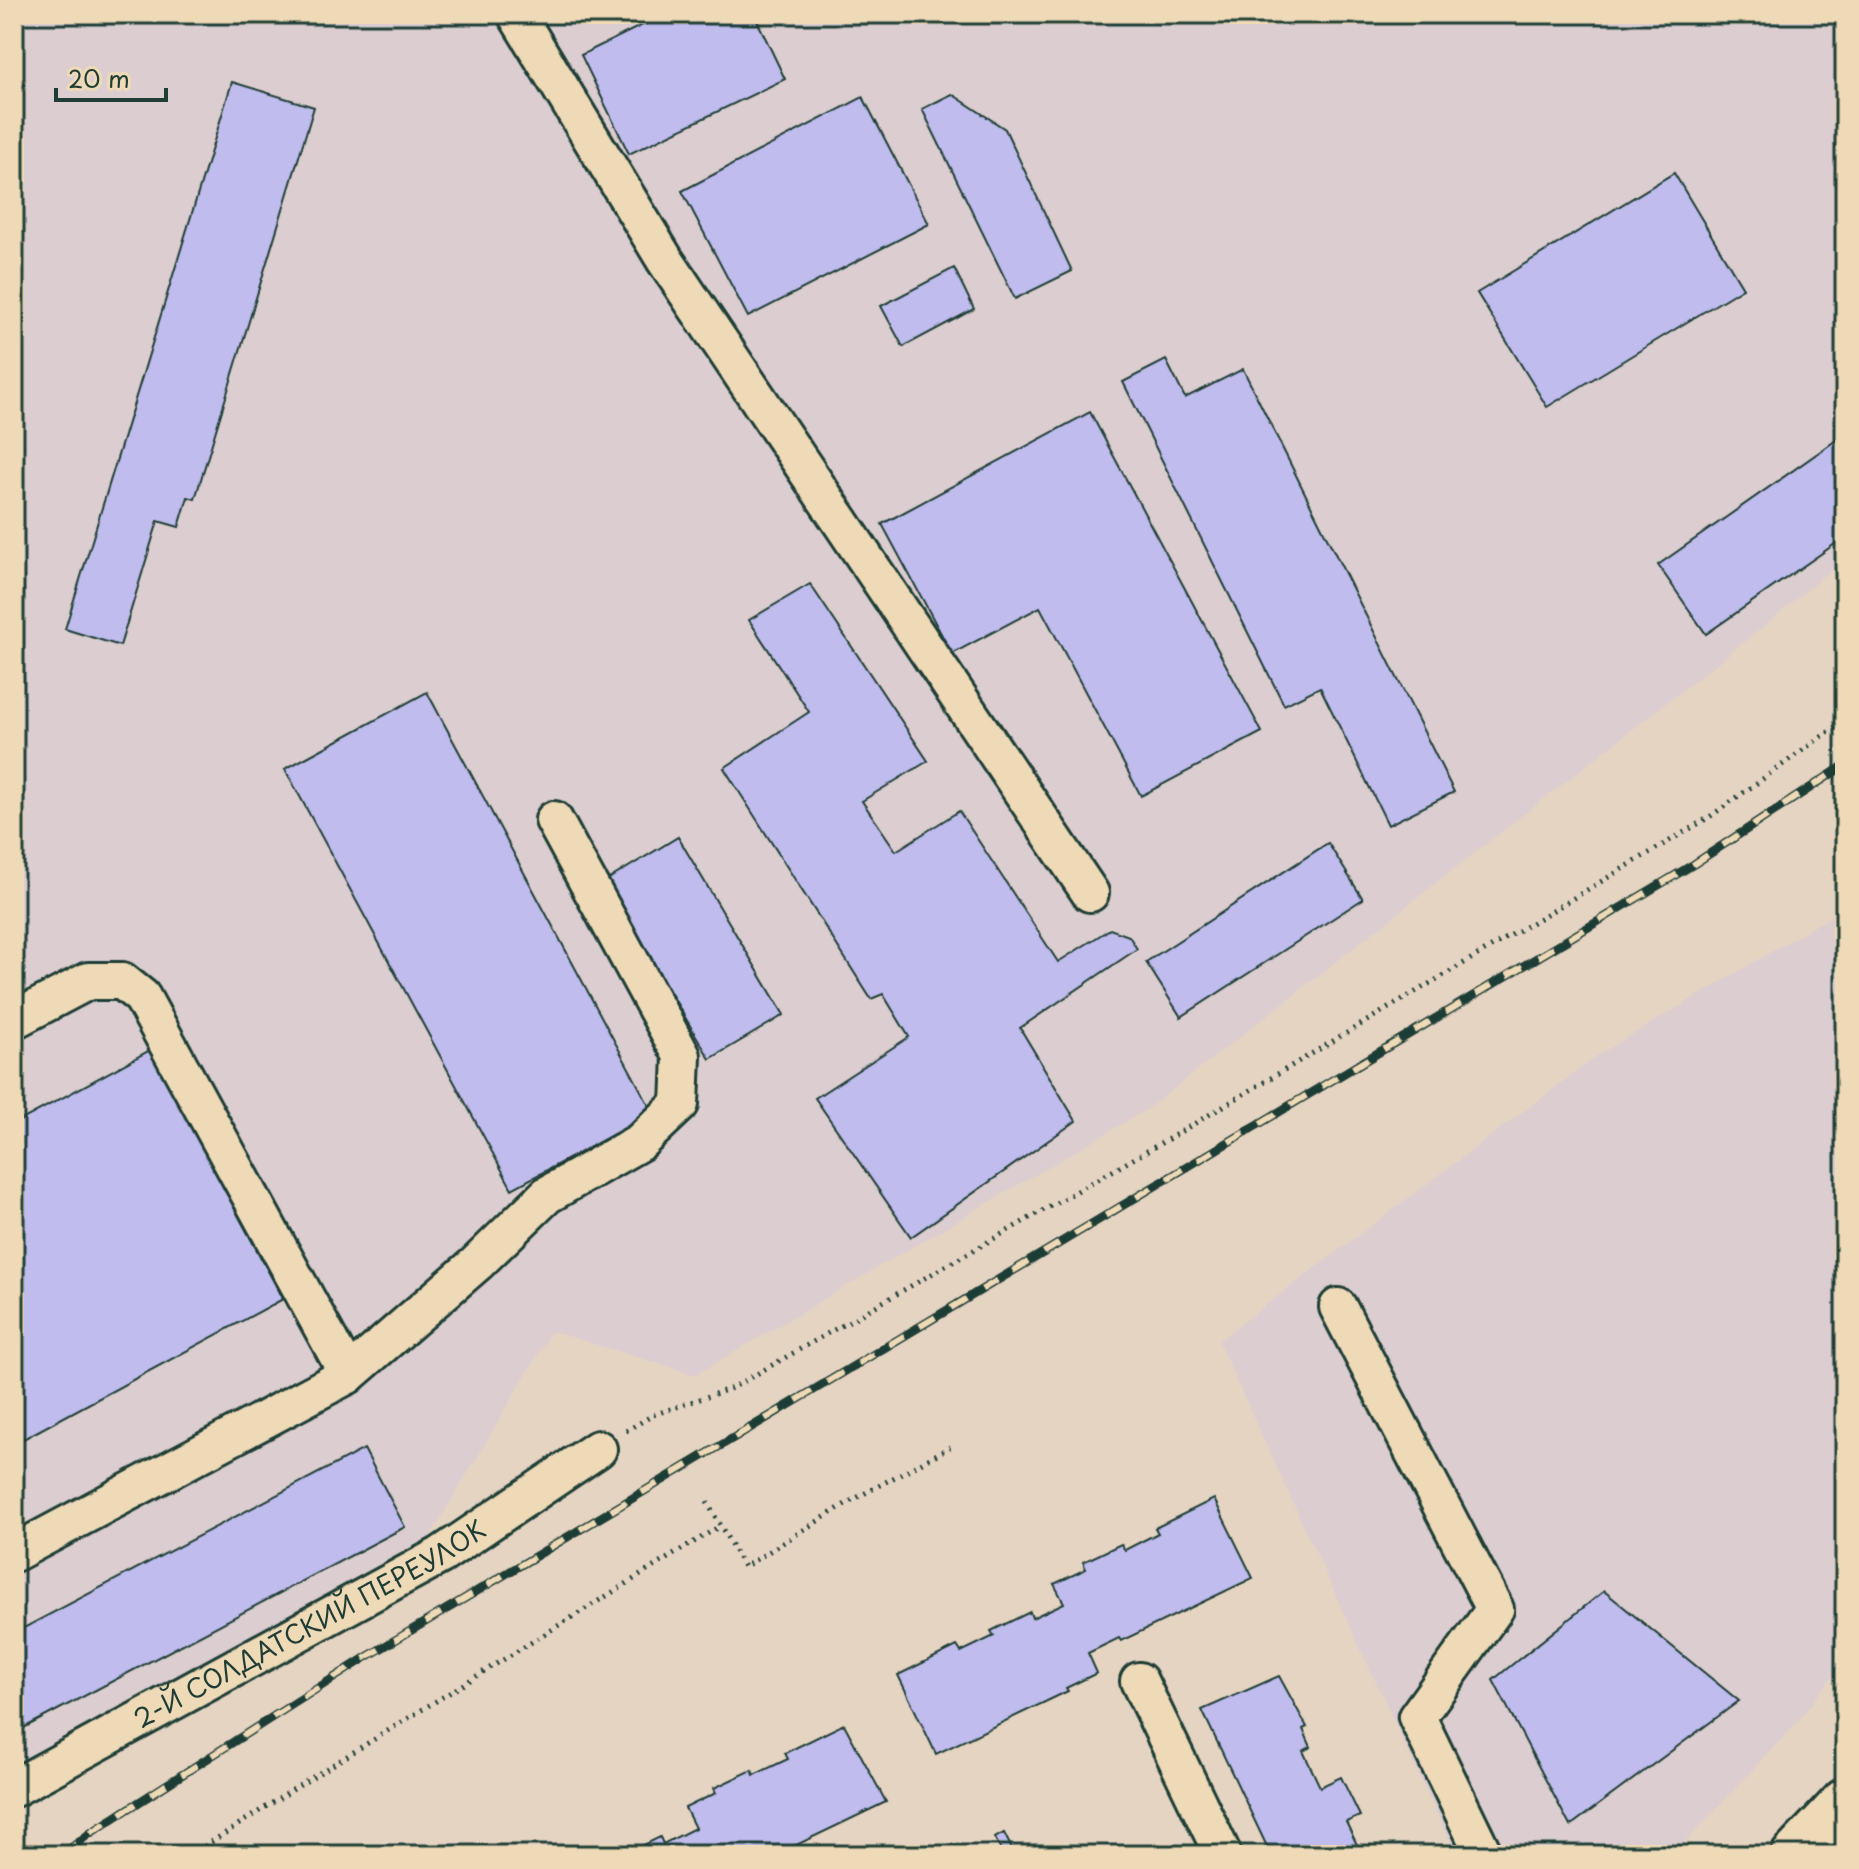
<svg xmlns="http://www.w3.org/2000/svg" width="1859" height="1869" viewBox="0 0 1859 1869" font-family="'Playpen Sans',sans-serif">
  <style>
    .built { fill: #dbcdd0 }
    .building { fill: #c0bcee; stroke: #1f3d34; stroke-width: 2 }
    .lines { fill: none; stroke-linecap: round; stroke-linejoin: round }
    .minor-casing { stroke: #1f3d34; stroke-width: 42 }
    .major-casing { stroke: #1f3d34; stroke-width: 50 }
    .path { stroke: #1f3d34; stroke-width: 5; stroke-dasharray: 2 6; stroke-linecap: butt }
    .minor { stroke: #efdab8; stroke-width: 36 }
    .major { stroke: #efdab8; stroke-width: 44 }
    .rail-casing { stroke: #1f3d34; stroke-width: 9 }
    .rail { stroke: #efdab8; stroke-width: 6; stroke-dasharray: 18; stroke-linecap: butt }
    .labels { text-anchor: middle; stroke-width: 7; stroke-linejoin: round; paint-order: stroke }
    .street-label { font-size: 26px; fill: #1f3d34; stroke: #efdab8 }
  </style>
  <rect width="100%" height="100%" fill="#e6d4c3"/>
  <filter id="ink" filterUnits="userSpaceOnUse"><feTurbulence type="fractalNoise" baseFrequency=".0125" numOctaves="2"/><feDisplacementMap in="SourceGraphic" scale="16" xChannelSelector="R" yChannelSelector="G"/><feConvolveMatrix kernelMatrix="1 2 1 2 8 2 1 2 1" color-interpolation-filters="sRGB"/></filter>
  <g filter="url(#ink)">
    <g class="built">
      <polygon points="14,14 1845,14 1845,558 1763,627 1149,1108 695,1375 552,1331 416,1560 14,1786"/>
      <polygon points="1845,908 1845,1659 1800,1719 1673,1855 1456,1855 1218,1341 1600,1054"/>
    </g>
    <g class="building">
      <polygon points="665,14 754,14 785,79 629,154 581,55"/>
      <polygon points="232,82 314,107 195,499 188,497 179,527 158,521 120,646 65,629"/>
      <polygon points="952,94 1005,129 1072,271 1015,299 922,109"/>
      <polygon points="863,97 929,224 748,317 682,191"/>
      <polygon points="1674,173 1743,288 1547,407 1477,293"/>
      <polygon points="954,268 974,309 903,347 881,306"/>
      <polygon points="1166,360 1185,398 1243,369 1454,792 1388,825 1320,687 1284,705 1123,382"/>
      <polygon points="1090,412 1262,732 1141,796 1040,607 952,654 882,524"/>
      <polygon points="1845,434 1845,537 1706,634 1658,565"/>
      <polygon points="810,584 928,761 862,801 896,851 959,811 1058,962 1110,929 1129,936 1137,949 1020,1028 1076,1121 911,1237 815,1098 909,1037 883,994 871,999 724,768 809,712 749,620"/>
      <polygon points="427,692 653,1113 512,1189 285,769"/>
      <polygon points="678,837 784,1015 710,1059 604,882"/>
      <polygon points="1328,843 1363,899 1181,1017 1146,962"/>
      <polygon points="150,1050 283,1299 14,1444 14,1124"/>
      <polygon points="364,1449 405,1527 14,1733 14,1633"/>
      <polygon points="1214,1499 1253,1578 1121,1641 1119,1638 1088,1653 1097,1673 1066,1688 1068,1691 936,1754 898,1675 957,1646 961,1652 994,1636 991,1631 1030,1612 1032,1618 1064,1603 1054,1584 1086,1569 1083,1562 1121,1544 1125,1550 1158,1533 1155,1528"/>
      <polygon points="1604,1591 1739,1701 1570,1826 1493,1680"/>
      <polygon points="1279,1676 1307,1727 1303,1729 1311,1747 1303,1751 1320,1787 1341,1777 1360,1816 1346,1822 1362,1855 1302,1855 1298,1848 1285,1855 1271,1855 1202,1710"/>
      <polygon points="844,1724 886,1802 790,1848 792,1850 782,1855 623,1855 660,1837 663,1844 695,1828 685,1808 716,1793 714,1788 752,1770 754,1775 788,1759 785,1753"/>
      <polygon points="1004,1833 1015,1855 1003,1855 995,1838"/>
    </g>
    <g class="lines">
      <defs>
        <g id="minor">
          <polyline points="516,14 665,260 1090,893"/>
          <polyline points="14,1020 88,981 122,981 142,997 348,1375"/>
          <polyline points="1338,1307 1495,1609 1417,1717 1484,1855"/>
          <polyline points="14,1553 348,1375 477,1263 547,1195 640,1142 680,1104 682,1056 554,820"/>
          <polyline points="1139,1681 1223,1855"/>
          <path id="s1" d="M14 1788 441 1555 598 1449"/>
        </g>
        <polyline id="major" points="1794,1855 1845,1801"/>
      </defs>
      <use href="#minor" class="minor-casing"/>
      <use href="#major" class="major-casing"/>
      <g class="path">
        <polyline points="626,1431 653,1415 732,1388 1170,1138 1708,818 1845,720"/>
        <polyline points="707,1502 744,1567 847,1503 950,1447"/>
        <polyline points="191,1855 308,1780 720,1526"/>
      </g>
      <use href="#minor" class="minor"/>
      <use href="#major" class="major"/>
      <defs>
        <polyline id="rail" points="62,1855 89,1834 365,1658 1694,864 1845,765"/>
      </defs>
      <use href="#rail" class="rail-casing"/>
      <use href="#rail" class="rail"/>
    </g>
  </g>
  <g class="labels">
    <g class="street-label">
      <text dy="9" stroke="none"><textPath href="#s1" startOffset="338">2-Й СОЛДАТСКИЙ ПЕРЕУЛОК</textPath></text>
    </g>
  </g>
  <rect width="1859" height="1869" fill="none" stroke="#efdab8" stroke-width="48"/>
  <rect x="24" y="24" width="1811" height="1821" fill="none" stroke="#1f3d34" stroke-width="3" filter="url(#ink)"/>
  <path d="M56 88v12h110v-12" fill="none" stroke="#1f3d34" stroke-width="4"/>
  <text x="68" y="88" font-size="24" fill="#1f3d34" stroke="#efdab8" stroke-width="6" paint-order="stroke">20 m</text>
</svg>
